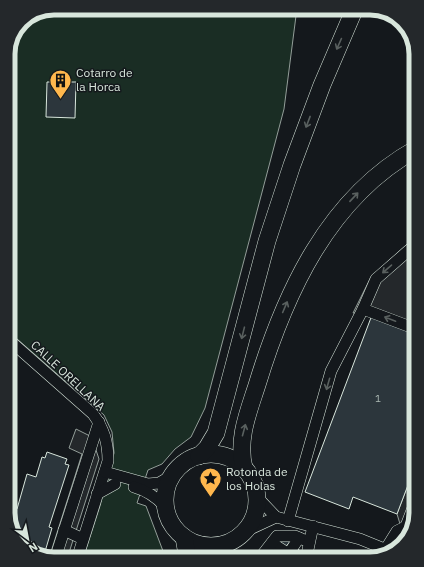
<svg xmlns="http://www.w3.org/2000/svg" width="424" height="567" viewBox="0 0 424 567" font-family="'IBM Plex Sans',sans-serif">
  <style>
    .green { fill: #1a2d24; stroke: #939e99 }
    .parking { fill: #24282b; stroke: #939e99 }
    .building { fill: #2c363c; stroke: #d8e6dc }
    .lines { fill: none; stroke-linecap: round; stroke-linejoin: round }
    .minor-casing { stroke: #d8e6dc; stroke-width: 12 }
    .highway-casing { stroke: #d8e6dc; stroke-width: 18 }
    .minor { stroke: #14181c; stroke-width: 11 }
    .highway { stroke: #14181c; stroke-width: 17 }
    .oneway { stroke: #59605f }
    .labels { text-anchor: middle; stroke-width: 3; stroke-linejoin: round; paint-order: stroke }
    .number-label { font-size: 10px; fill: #adbab4 }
    .poi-label { font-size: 12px; fill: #d8e6dc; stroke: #14181c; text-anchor: start }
    .street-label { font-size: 12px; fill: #d8e6dc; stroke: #14181c }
    .rim { fill: none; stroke: #d8e6dc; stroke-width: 5 }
  </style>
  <rect width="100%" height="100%" fill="#14181c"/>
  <polygon class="green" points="54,8 297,8 284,109 205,408 191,437 175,449 162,464 148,470 137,503 146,506 166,559 83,559 100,506 114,453 112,432 104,415 8,331 8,51 24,20"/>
  <g class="parking">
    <polygon points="416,236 416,332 372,315 353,313 371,277"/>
    <polygon points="76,429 90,436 93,441 99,459 67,559 52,559 49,558 82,454 69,448"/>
    <polygon points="416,464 416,513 411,533 404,537 397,514"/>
  </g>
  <g class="building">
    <polygon points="47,82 76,82 75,118 46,117"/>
    <polygon points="372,315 416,332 416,464 397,514 353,497 349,509 305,492"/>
    <polygon points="47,452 67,459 65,464 69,465 49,527 52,528 44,555 16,538 8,513 17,509 27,474 36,477 42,457 45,458"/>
    <polygon points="282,534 291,540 277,559 269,554"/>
    <polygon points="296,548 305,554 302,559 289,559"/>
  </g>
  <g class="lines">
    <defs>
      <g id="minor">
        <polyline points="363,309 416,329"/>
        <path d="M8 339 93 414C104 429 108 442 108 461L77 559"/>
        <polyline points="105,472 148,484 159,483 173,475"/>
        <path d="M134 487C148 491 157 497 166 508"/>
        <polyline points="97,494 115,484"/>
        <polyline points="258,498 276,517 360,539 392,552"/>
        <polyline points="288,521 331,371 363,309 376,279 416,244"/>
        <polyline points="406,526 416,500"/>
        <polyline points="64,530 83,539"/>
        <polyline points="246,531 276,517"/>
        <polyline points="272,543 289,554"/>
        <polyline points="382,555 397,531 413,523"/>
        <polyline points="55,559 99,422"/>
        <polyline points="266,559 263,554 277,536 295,536 309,542"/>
        <polyline points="285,559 299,538"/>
        <polyline points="306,559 313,526"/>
      </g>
      <g id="highway">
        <circle cx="211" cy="500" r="46"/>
        <polyline points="199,456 207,448 216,433 267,241 292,165 322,85 355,8"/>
        <path d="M244 468C237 439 248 413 257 385 285 293 328 198 416 149"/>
        <polyline points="184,537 187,555 186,559"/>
      </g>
    </defs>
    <use href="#minor" class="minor-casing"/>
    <use href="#highway" class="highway-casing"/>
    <use href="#minor" class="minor"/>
    <use href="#highway" class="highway"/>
  </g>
  <defs><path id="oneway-shaft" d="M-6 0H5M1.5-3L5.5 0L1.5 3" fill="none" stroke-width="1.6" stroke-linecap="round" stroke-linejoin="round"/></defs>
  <g class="oneway">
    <use href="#oneway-shaft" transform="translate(339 44) rotate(114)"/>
    <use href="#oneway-shaft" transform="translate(308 122) rotate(111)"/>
    <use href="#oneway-shaft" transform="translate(354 197) rotate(-47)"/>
    <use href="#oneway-shaft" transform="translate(387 269) rotate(139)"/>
    <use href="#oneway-shaft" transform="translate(285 307) rotate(-67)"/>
    <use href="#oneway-shaft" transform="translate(390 319) rotate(-159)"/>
    <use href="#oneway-shaft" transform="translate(243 333) rotate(104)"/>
    <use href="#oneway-shaft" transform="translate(328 384) rotate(106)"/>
    <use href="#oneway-shaft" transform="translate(244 430) rotate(-75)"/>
  </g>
  <defs>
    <symbol id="building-pin" viewBox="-11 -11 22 30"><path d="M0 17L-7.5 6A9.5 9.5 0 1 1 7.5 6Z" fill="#ffb74d" stroke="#14181c"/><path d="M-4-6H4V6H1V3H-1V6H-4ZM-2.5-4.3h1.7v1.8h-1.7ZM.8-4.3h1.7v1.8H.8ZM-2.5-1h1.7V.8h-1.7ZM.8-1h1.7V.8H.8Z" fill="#111"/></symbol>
    <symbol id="sight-pin" viewBox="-11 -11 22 30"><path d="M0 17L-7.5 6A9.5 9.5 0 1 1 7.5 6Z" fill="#ffb74d" stroke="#14181c"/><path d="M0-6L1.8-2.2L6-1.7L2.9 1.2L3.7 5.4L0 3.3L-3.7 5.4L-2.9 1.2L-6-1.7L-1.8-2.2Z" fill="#111"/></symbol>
  </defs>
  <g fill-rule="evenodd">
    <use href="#building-pin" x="48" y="68" width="25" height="34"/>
    <use href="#sight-pin" x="198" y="466" width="25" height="34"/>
  </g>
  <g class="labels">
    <g class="number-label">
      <text x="378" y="402">1</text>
    </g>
    <g class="poi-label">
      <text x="76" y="77">Cotarro de<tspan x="76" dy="14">la Horca</tspan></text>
      <text x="226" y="476">Rotonda de<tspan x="226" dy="14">los Holas</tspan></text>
    </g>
    <g class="street-label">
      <text transform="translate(68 376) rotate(43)" y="4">CALLE ORELLANA</text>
    </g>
  </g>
  <path d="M0 0H424V567H0ZM54 15H370A39 39 0 0 1 409 54V513A39 39 0 0 1 370 552H54A39 39 0 0 1 15 513V54A39 39 0 0 1 54 15Z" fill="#24282b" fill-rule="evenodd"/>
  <path class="rim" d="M54 15H370A39 39 0 0 1 409 54V513A39 39 0 0 1 370 552H54A39 39 0 0 1 15 513V54A39 39 0 0 1 54 15Z"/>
  <g transform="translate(28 539) rotate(148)" stroke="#14181c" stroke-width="3" paint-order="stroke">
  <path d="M0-3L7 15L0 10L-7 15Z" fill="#d8e6dc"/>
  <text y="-6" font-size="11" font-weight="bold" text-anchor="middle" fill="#d8e6dc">N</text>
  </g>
</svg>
